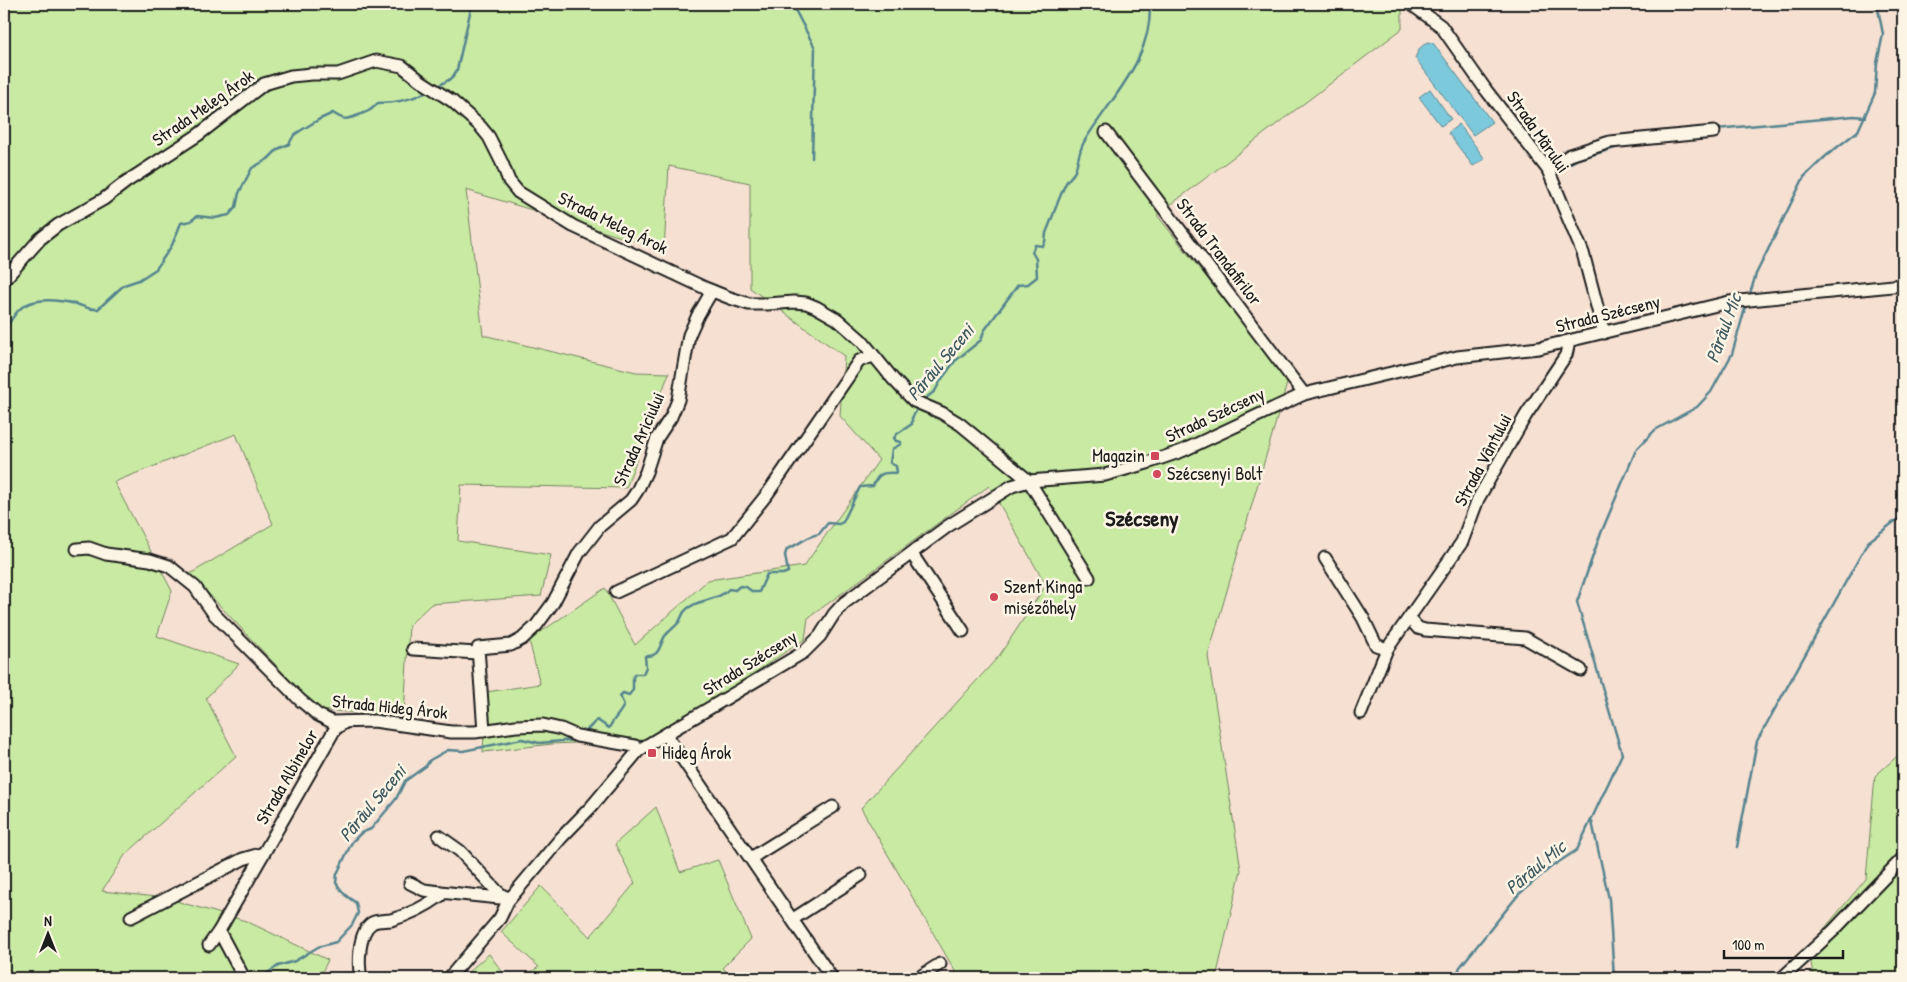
<svg xmlns="http://www.w3.org/2000/svg" width="1907" height="982" viewBox="0 0 1907 982" font-family="'Patrick Hand',sans-serif">
  <style>
    .green { fill: #c8eaa2; stroke: #72835f }
    .water { fill: #7cc9db; stroke: #56848f }
    .lines { fill: none; stroke-linecap: round; stroke-linejoin: round }
    .stream { stroke: #56848f; stroke-width: 2.5 }
    .minor-casing { stroke: #1c1c1c; stroke-width: 15 }
    .minor { stroke: #fcf5e5; stroke-width: 11 }
    .poi-dot { fill: #d1495b; stroke: #fcf5e5; stroke-width: 2 }
    .labels { text-anchor: middle; stroke-width: 5; stroke-linejoin: round; paint-order: stroke }
    .street-label { font-size: 18px; fill: #1c1c1c; stroke: #fcf5e5 }
    .poi-label { font-size: 18px; fill: #1c1c1c; stroke: #fcf5e5; text-anchor: start }
    .water-label { font-size: 19px; font-style: italic; fill: #3e595f; stroke: #fcf5e5 }
    .district-label { font-size: 22px; font-weight: bold; fill: #1c1c1c; stroke: #fcf5e5 }
  </style>
  <rect width="100%" height="100%" fill="#f6e0d2"/>
  <filter id="ink" filterUnits="userSpaceOnUse"><feTurbulence type="fractalNoise" baseFrequency=".02" numOctaves="2"/><feDisplacementMap in="SourceGraphic" scale="10" xChannelSelector="R" yChannelSelector="G"/><feConvolveMatrix kernelMatrix="1 2 1 2 8 2 1 2 1" color-interpolation-filters="sRGB"/></filter>
  <g filter="url(#ink)">
    <g class="green">
      <polygon points="4,4 1402,4 1402,29 1157,215 1288,380 1208,656 1241,870 1216,978 959,978 861,808 999,656 1046,585 989,486 808,618 805,639 729,690 647,740 552,744 483,752 486,692 540,684 529,640 605,588 635,645 708,580 804,566 879,460 840,416 844,356 750,288 750,183 669,166 664,250 466,190 483,335 636,372 669,373 626,488 461,485 458,541 551,555 541,596 431,604 409,625 404,716 318,710 190,574 273,524 236,434 114,482 172,591 157,636 239,664 206,698 236,756 125,855 102,891 165,898 246,921 328,960 319,978 4,978"/>
      <polygon points="1903,751 1903,978 1814,978 1808,948 1866,879 1875,776"/>
      <polygon points="656,807 680,872 718,860 751,939 723,967 730,978 520,978 539,967 501,932 541,886 590,937 635,883 615,844"/>
      <polygon points="489,954 507,978 470,978 469,971"/>
    </g>
    <g class="water">
      <polygon points="1427,42 1433,43 1492,122 1473,135 1415,58 1419,49"/>
      <polygon points="1430,89 1451,119 1441,126 1419,97"/>
      <polygon points="1459,124 1485,159 1473,166 1448,133"/>
    </g>
    <g class="lines">
      <g class="stream">
        <polyline points="792,4 815,48 812,158"/>
        <polyline points="436,87 452,78 457,70 472,4"/>
        <polyline points="1716,129 1854,116 1865,117"/>
        <polyline points="1569,164 1578,159 1622,146"/>
        <polyline points="1749,297 1756,274 1804,177 1826,156 1858,131 1875,93 1877,63 1883,34 1878,9 1871,4"/>
        <path d="M4 331C8 325 12 318 17 312 30 296 59 300 76 304 84 306 89 310 98 309L124 285 139 280 156 269 172 245 181 223 191 221 197 216 215 218 229 215 236 207 239 193 252 168 268 159 278 149 289 144 294 135 300 131 318 120 333 113C343 120 346 120 356 116 368 111 368 113 378 103 396 103 412 100 428 91"/>
        <path d="M922 401 935 391 941 380 955 361 981 340 984 331 1018 285 1028 284 1037 277 1036 259 1032 252 1035 245 1043 246 1045 242 1046 233C1053 217 1058 199 1066 183 1068 179 1073 176 1075 171 1078 162 1079 151 1084 142 1111 97 1152 61 1150 4"/>
        <path d="M584 733 597 720 609 728C613 719 620 714 624 705L620 696 623 693 629 695 633 690V677L635 674H643L646 667 645 656C661 657 659 645 665 636 669 631 675 627 679 622 681 619 682 615 684 612 696 598 717 602 729 589L735 590 740 586 746 587 753 592H759L767 574H783L788 572 785 555 787 549C801 544 806 536 819 534L828 523 839 524 843 522 860 487 873 486C878 473 883 472 897 473L896 466 890 463 892 449 901 444V442L896 441 894 438 897 434 912 424V418L919 406"/>
        <polyline points="1592,822 1609,899 1614,978"/>
        <polyline points="1737,847 1757,741 1868,542 1903,515"/>
        <polyline points="260,978 278,966 295,961 318,947 336,942 352,925 358,913 356,903 345,895 336,883 337,874 352,842 361,833 371,829 396,799 405,781 426,766 430,760 448,750 463,751 522,739 539,743 574,740"/>
        <polyline points="1455,978 1460,967 1519,894 1551,867 1577,850 1622,754 1577,602 1599,538 1636,450 1655,430 1697,407 1711,392 1732,354 1746,305"/>
      </g>
      <defs>
        <g id="minor">
          <polyline points="1411,4 1441,26 1486,90 1548,170 1583,253 1604,333"/>
          <polyline points="1106,132 1304,394"/>
          <polyline points="1548,170 1570,155 1610,142 1714,132"/>
          <polyline points="4,280 40,239 58,225 104,199 126,182 198,135 264,84 291,76 312,74 338,74 376,61 402,66 421,81 452,101 480,126 489,137 502,163 509,181 518,192 573,226 705,288 730,298 749,304 767,304 794,302 806,303 816,307 837,319 862,341 893,379 914,401 942,413 960,424 1029,481 1089,578"/>
          <polyline points="77,549 89,548 106,554 150,560 169,566 195,587 214,614 300,700 318,715 332,722 374,721 451,732 475,732 516,726 543,725 561,729 577,736 635,746 639,750"/>
          <polyline points="912,554 963,631"/>
          <polyline points="1325,558 1363,618 1376,645 1387,649"/>
          <polyline points="616,592 732,538 768,493 859,361 873,356"/>
          <polyline points="1409,618 1418,628 1425,630 1525,638 1581,670"/>
          <polyline points="413,649 477,653"/>
          <polyline points="1361,713 1387,649 1462,542 1478,499 1526,415 1566,355 1569,342"/>
          <polyline points="484,731 478,648 511,645 522,639 536,626 553,603 579,553 600,526 631,500 637,491 646,472 657,438 671,417 678,400 689,335 698,315 712,291"/>
          <polyline points="666,735 832,978"/>
          <polyline points="439,836 460,851 497,891 507,899"/>
          <polyline points="751,858 833,807"/>
          <polyline points="410,883 424,890 440,892"/>
          <polyline points="131,917 243,859 264,853"/>
          <polyline points="793,919 861,875"/>
          <polyline points="219,931 244,978"/>
          <polyline points="209,945 219,931 335,729 345,722"/>
          <path d="M361 978C358 964 358 932 372 923 377 920 385 921 391 920 408 915 425 907 440 896V892L500 898 507 897"/>
          <polyline points="449,978 500,918 508,901 561,838 591,807 639,750 804,652 820,636 834,614 844,603 948,526 1012,486 1029,481 1105,475 1147,463 1182,451 1304,394 1441,361 1457,357 1539,348 1729,302 1903,285"/>
          <polyline points="918,978 940,964"/>
          <polyline points="1782,978 1833,931 1903,858"/>
        </g>
      </defs>
      <use href="#minor" class="minor-casing"/>
      <use href="#minor" class="minor"/>
    </g>
  </g>
  <g class="poi-dot">
    <rect x="1150" y="451" width="10" height="10" rx="2.5"/>
    <circle cx="1157" cy="474" r="5"/>
    <circle cx="994" cy="597" r="5"/>
    <rect x="647" y="748" width="10" height="10" rx="2.5"/>
  </g>
  <g class="labels">
    <g class="street-label">
      <text transform="translate(203 108) rotate(-35)" y="6">Strada Meleg Árok</text>
      <text transform="translate(1538 132) rotate(55)" y="6">Strada Mărului</text>
      <text transform="translate(613 223) rotate(26)" y="6">Strada Meleg Árok</text>
      <text transform="translate(1219 252) rotate(53)" y="6">Strada Trandafirilor</text>
      <text transform="translate(1608 314) rotate(-14)" y="6">Strada Szécseny</text>
      <text transform="translate(1215 415) rotate(-25)" y="6">Strada Szécseny</text>
      <text transform="translate(639 439) rotate(-66)" y="6">Strada Ariciului</text>
      <text transform="translate(1483 460) rotate(-62)" y="6">Strada Vântului</text>
      <text transform="translate(750 663) rotate(-32)" y="6">Strada Szécseny</text>
      <text transform="translate(390 707) rotate(6)" y="6">Strada Hideg Árok</text>
      <text transform="translate(287 777) rotate(-60)" y="6">Strada Albinelor</text>
    </g>
    <g class="poi-label">
      <text x="1145" y="462" text-anchor="end">Magazin</text>
      <text x="1167" y="480">Szécsenyi Bolt</text>
      <text x="1004" y="593">Szent Kinga<tspan x="1004" dy="21">misézőhely</tspan></text>
      <text x="662" y="759">Hideg Árok</text>
    </g>
    <g class="water-label">
      <text transform="translate(1723 328) rotate(-70)" y="7">Pârâul Mic</text>
      <text transform="translate(940 362) rotate(-50)" y="7">Pârâul Seceni</text>
      <text transform="translate(372 803) rotate(-50)" y="7">Pârâul Seceni</text>
      <text transform="translate(1535 867) rotate(-40)" y="7">Pârâul Mic</text>
    </g>
    <g class="district-label">
      <text x="1142" y="526">Szécseny</text>
    </g>
  </g>
  <rect width="1907" height="982" fill="none" stroke="#fcf5e5" stroke-width="20"/>
  <rect x="10" y="10" width="1887" height="962" fill="none" stroke="#1c1c1c" stroke-width="2" filter="url(#ink)"/>
  <g transform="translate(48 934)" stroke="#fcf5e5" stroke-width="4" paint-order="stroke">
  <path d="M0-4L9 19L0 12L-9 19Z" fill="#1c1c1c"/>
  <text y="-8" font-size="14" font-weight="bold" text-anchor="middle" fill="#1c1c1c">N</text>
  </g>
  <path d="M1724 950v8h119v-8" fill="none" stroke="#1c1c1c" stroke-width="2.5"/>
  <text x="1732" y="950" font-size="15" fill="#1c1c1c" stroke="#fcf5e5" stroke-width="4" paint-order="stroke">100 m</text>
</svg>
